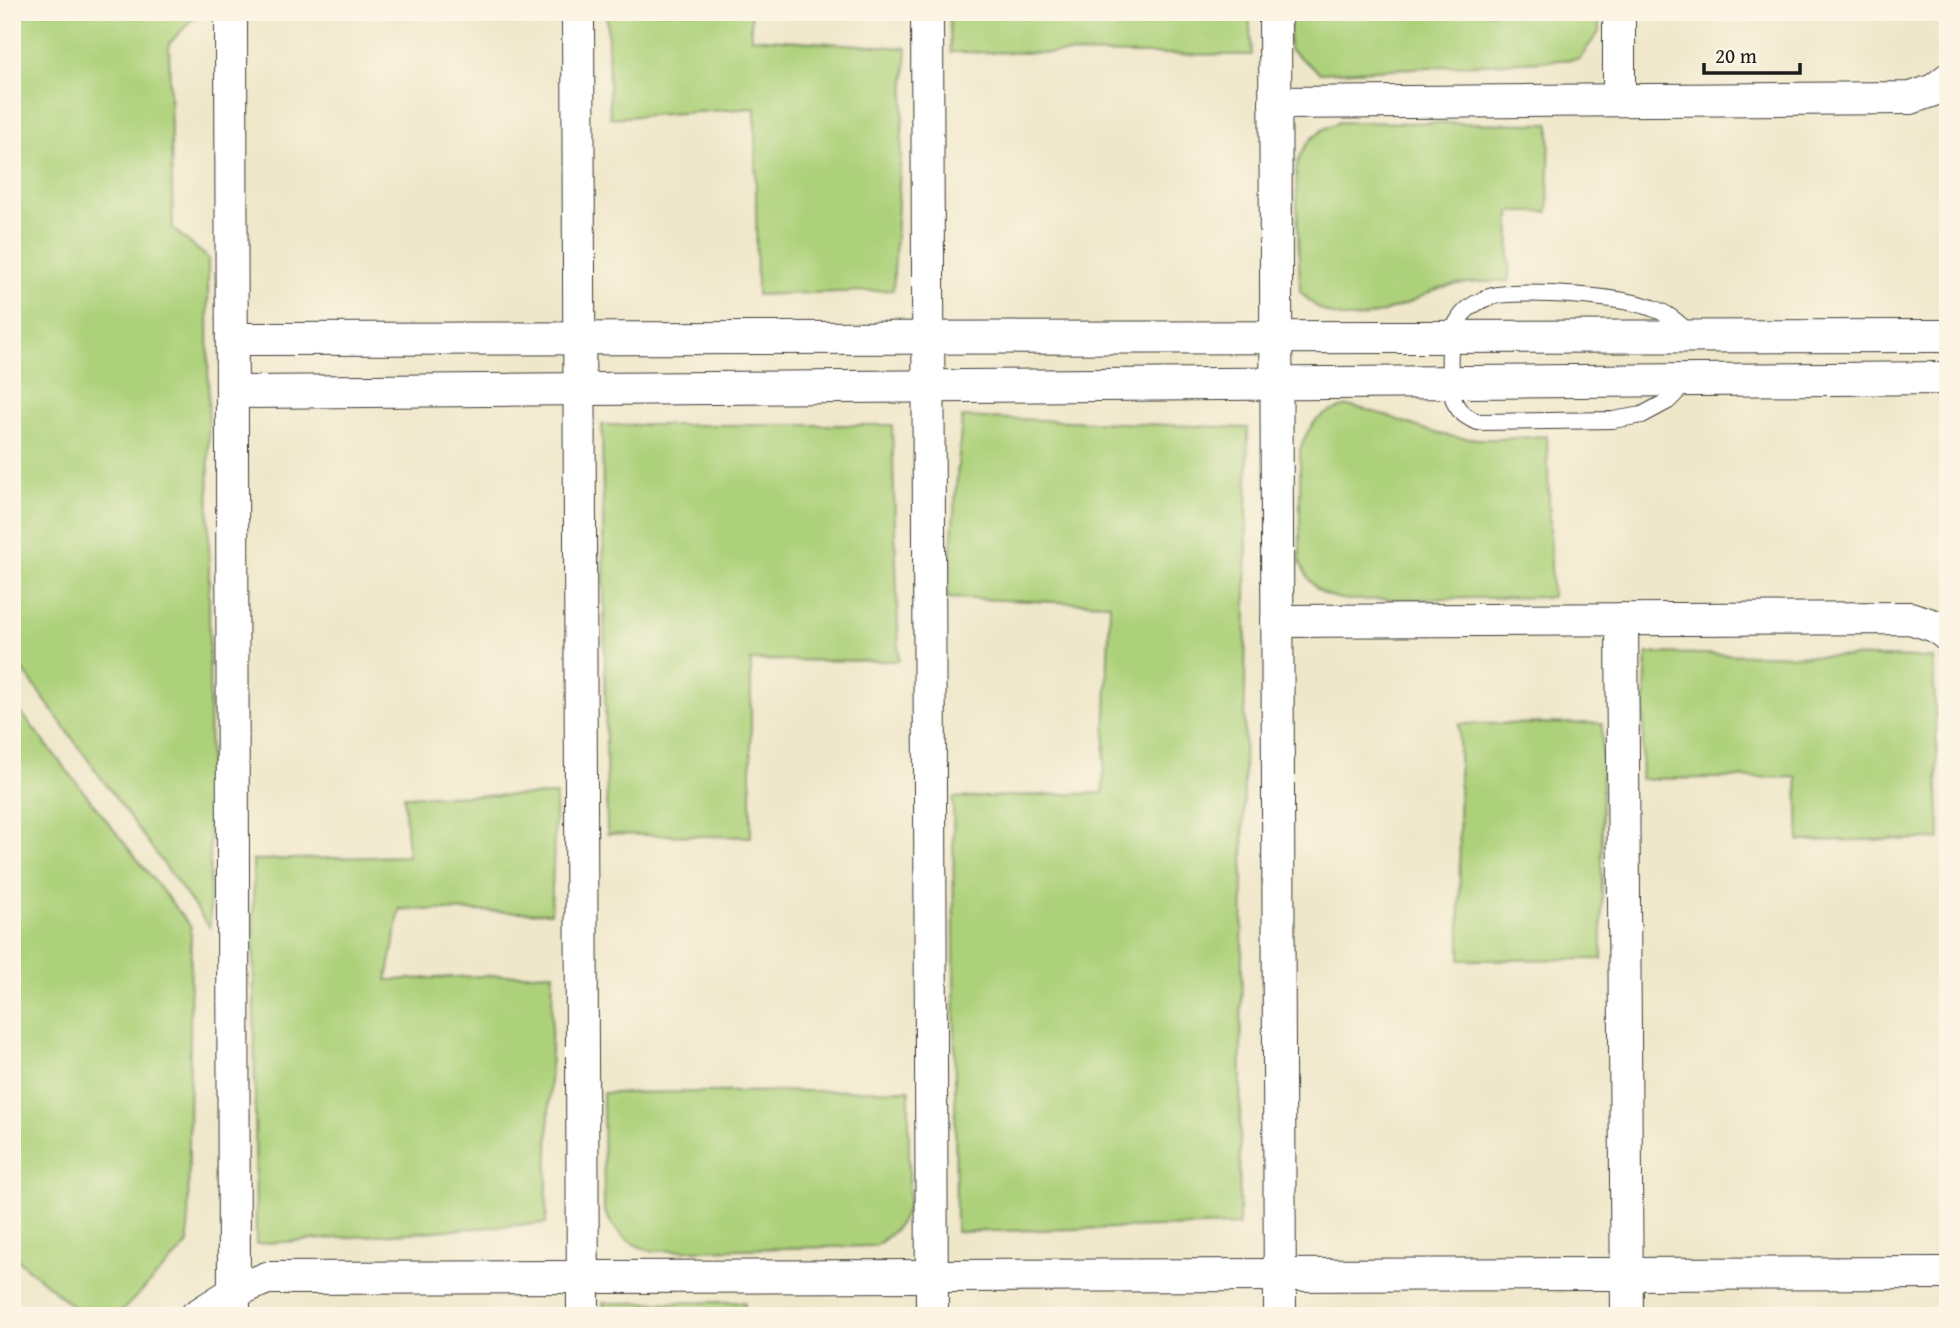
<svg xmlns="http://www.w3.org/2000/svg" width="1960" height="1328" viewBox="0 0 1960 1328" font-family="'Gentium Book Plus',serif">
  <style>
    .green { fill: #add17a; stroke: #64764b; stroke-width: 2 }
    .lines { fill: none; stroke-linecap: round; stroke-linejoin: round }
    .lane-casing { stroke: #3c3a36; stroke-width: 18 }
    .street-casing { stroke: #3c3a36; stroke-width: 34 }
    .lane { stroke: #fff; stroke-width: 16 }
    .street { stroke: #fff; stroke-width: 32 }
  </style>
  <rect width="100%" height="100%" fill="#fcf5e5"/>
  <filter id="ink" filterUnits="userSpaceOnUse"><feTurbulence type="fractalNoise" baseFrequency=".0143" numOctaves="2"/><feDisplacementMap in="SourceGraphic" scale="14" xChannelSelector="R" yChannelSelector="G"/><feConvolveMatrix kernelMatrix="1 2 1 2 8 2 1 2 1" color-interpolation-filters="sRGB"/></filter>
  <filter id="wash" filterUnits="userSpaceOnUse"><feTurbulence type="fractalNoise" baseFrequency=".00686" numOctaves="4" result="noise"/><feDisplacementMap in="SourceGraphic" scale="28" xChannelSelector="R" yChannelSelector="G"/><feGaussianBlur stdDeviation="1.57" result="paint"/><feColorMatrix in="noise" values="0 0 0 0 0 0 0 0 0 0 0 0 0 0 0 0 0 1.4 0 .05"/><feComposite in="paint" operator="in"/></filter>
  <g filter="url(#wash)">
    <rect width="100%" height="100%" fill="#efe7c9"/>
    <g class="green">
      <polygon points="12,12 199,12 169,44 173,229 208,258 210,928 12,655"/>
      <polygon points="607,12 751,12 751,38 907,48 893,290 757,295 755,108 610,118"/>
      <polygon points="949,12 1249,12 1252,55 951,52"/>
      <polygon points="1290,12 1599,12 1599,32 1579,59 1320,73 1289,49"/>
      <path d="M1339 122 1550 124 1548 212H1510L1509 281C1488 282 1464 281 1443 287 1431 290 1420 298 1408 303 1364 320 1334 330 1300 291L1296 169C1302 144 1315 131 1339 122Z"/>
      <path d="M1347 406C1388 411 1424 435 1464 438 1491 441 1520 437 1547 436L1552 597 1347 600C1320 596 1311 587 1300 562V449C1310 422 1319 413 1347 406Z"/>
      <polygon points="962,417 1248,428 1239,1225 956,1232 953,798 1103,793 1110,604 947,598"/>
      <polygon points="602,425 892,425 899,661 751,660 751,837 607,834"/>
      <polygon points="1647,653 1933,658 1940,839 1799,841 1797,777 1641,779"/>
      <polygon points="12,701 191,927 188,1244 117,1316 84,1316 12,1255"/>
      <polygon points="1602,723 1602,959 1460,960 1459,724"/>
      <polygon points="556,795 551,913 400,909 387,980 553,973 546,1223 256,1244 253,860 408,856 404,796"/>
      <path d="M909 1090V1204C902 1224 893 1234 875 1246L652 1251C628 1244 615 1233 604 1210L603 1093Z"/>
      <polygon points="745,1302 745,1316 603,1316 603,1303"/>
    </g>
  </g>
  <g filter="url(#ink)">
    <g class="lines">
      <defs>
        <path id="lane" d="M1688 381 1668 401 1642 415 1613 420 1478 422C1455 414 1451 399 1450 376 1449 351 1448 325 1469 308 1477 302 1489 296 1498 295 1533 291 1620 296 1652 308 1668 313 1679 323 1691 335"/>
        <g id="street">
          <polyline points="231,12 234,1309"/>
          <polyline points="578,12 583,1316"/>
          <polyline points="927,12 932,1316"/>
          <polyline points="1275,12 1280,1316"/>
          <polyline points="1619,12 1619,100"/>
          <polyline points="1275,103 1911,98 1934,90 1948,79"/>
          <polyline points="232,339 1948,336"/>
          <polyline points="232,392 1948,378"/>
          <polyline points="1622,619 1627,1316"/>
          <polyline points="1277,621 1910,618 1935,626 1948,636"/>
          <polyline points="196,1316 234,1292 267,1278 1948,1273"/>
        </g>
      </defs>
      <use href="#lane" class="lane-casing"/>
      <use href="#street" class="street-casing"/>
      <use href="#lane" class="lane"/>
      <use href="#street" class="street"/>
    </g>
  </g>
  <rect width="1960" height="1328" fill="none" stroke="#fcf5e5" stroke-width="42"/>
  <path d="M1704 63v10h96v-10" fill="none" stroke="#1c1c1c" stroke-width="3.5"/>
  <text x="1715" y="63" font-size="21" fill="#1c1c1c" stroke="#fcf5e5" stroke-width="5" paint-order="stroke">20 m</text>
</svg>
